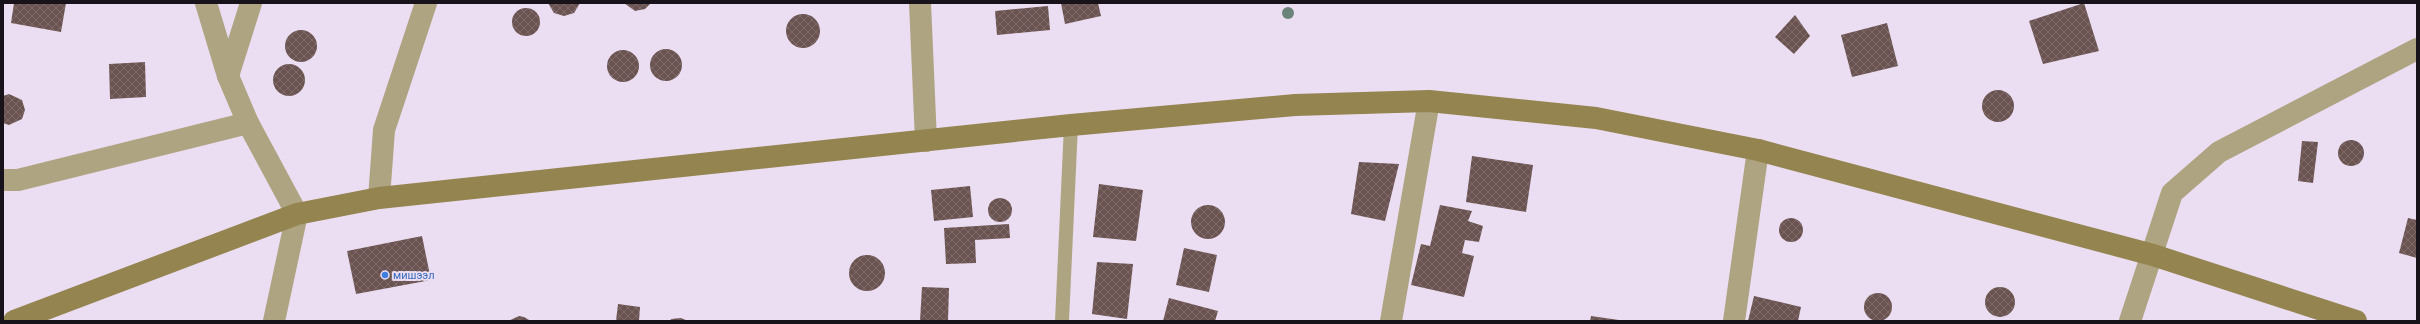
<svg xmlns="http://www.w3.org/2000/svg" width="2420" height="324" viewBox="0 0 2420 324" font-family="Roboto,sans-serif">
  <style>
    .building { fill: url(#building-cross-hatch) }
    .lines { fill: none; stroke-linecap: round; stroke-linejoin: round }
    .lane { stroke: #aea482; stroke-width: 14 }
    .street { stroke: #aea482; stroke-width: 22 }
    .secondary { stroke: #948450; stroke-width: 22 }
    .tree { fill: #6a847a }
    .shop-dot { fill: #3f7fe0; stroke: #ecdef2; stroke-width: 1.5 }
    .labels { text-anchor: middle; stroke-width: 4; stroke-linejoin: round; paint-order: stroke }
    .shop-label { font-size: 11px; fill: #366cbe; stroke: #ecdef2; text-anchor: start }
  </style>
  <defs>
    <pattern id="building-cross-hatch" width="8" height="8" patternUnits="userSpaceOnUse"><rect width="8" height="8" fill="#6a5351"/><path d="M0 0l8 8M0 8l8-8" fill="none" stroke="#7e6c6b"/></pattern>
  </defs>
  <rect width="100%" height="100%" fill="#ecdef2"/>
  <g class="building">
    <polygon points="14,3 66,3 61,32 11,23"/>
    <polygon points="548,3 580,3 574,13 564,16 554,13"/>
    <polygon points="624,3 651,3 645,9 635,11"/>
    <polygon points="1061,3 1098,3 1101,16 1065,24"/>
    <polygon points="2084,3 2099,51 2043,64 2029,21"/>
    <polygon points="1048,6 1050,30 997,35 995,11"/>
    <circle cx="526" cy="22" r="14"/>
    <circle cx="803" cy="31" r="17"/>
    <polygon points="1795,15 1810,36 1794,54 1775,37"/>
    <polygon points="1887,23 1898,66 1852,77 1841,35"/>
    <circle cx="301" cy="46" r="16"/>
    <circle cx="666" cy="65" r="16"/>
    <circle cx="623" cy="66" r="16"/>
    <polygon points="145,62 146,97 110,99 109,64"/>
    <circle cx="289" cy="80" r="16"/>
    <circle cx="1998" cy="106" r="16"/>
    <polygon points="9,94 22,100 25,110 22,119 9,125 3,123 3,96"/>
    <circle cx="2351" cy="153" r="13"/>
    <polygon points="2302,141 2318,142 2313,183 2298,181"/>
    <polygon points="1472,156 1533,165 1526,212 1466,202"/>
    <polygon points="1359,162 1399,164 1385,221 1351,214"/>
    <polygon points="1099,184 1143,190 1136,241 1093,237"/>
    <polygon points="970,186 973,217 934,221 931,190"/>
    <circle cx="1000" cy="210" r="12"/>
    <circle cx="1208" cy="222" r="17"/>
    <polygon points="1440,205 1472,211 1468,221 1483,226 1479,242 1465,240 1462,253 1474,256 1464,297 1411,285 1421,244 1430,246"/>
    <polygon points="2408,218 2417,220 2417,258 2399,253"/>
    <circle cx="1791" cy="230" r="12"/>
    <polygon points="1009,224 1010,238 975,240 976,263 946,264 944,228"/>
    <polygon points="422,236 431,280 356,294 347,251"/>
    <polygon points="1184,248 1217,255 1209,292 1176,285"/>
    <circle cx="867" cy="273" r="18"/>
    <polygon points="1097,262 1133,264 1127,319 1092,314"/>
    <polygon points="922,287 949,288 948,321 920,321"/>
    <circle cx="2000" cy="302" r="15"/>
    <circle cx="1878" cy="307" r="14"/>
    <polygon points="1754,296 1801,307 1798,321 1748,321"/>
    <polygon points="1169,298 1218,311 1215,321 1163,321"/>
    <polygon points="618,304 640,307 639,321 616,321"/>
    <polygon points="519,316 524,317 531,321 508,321"/>
    <polygon points="1591,316 1619,320 1619,321 1590,321"/>
    <polygon points="681,318 688,321 670,321 671,319"/>
  </g>
  <g class="lines">
    <polyline class="lane" points="1062,321 1071,125"/>
    <g class="street">
      <polyline points="206,3 228,76 248,123 297,214 274,321"/>
      <polyline points="920,3 926,141"/>
      <polyline points="228,76 251,3"/>
      <polyline points="3,180 18,180 248,123"/>
      <polyline points="379,198 384,130 426,3"/>
      <polyline points="1391,321 1429,101"/>
      <polyline points="1734,321 1758,150"/>
      <polyline points="2130,321 2172,193 2219,152 2417,49"/>
    </g>
    <polyline class="secondary" points="14,321 297,214 379,198 1071,125 1295,105 1429,101 1596,118 1758,150 2153,255 2356,321"/>
  </g>
  <circle class="tree" cx="1288" cy="13" r="6"/>
  <circle class="shop-dot" cx="385" cy="275" r="4"/>
  <g class="labels">
    <g class="shop-label">
      <text x="393" y="279">мишээл</text>
    </g>
  </g>
  <rect width="2420" height="324" fill="none" stroke="#18131a" stroke-width="8"/>
</svg>
